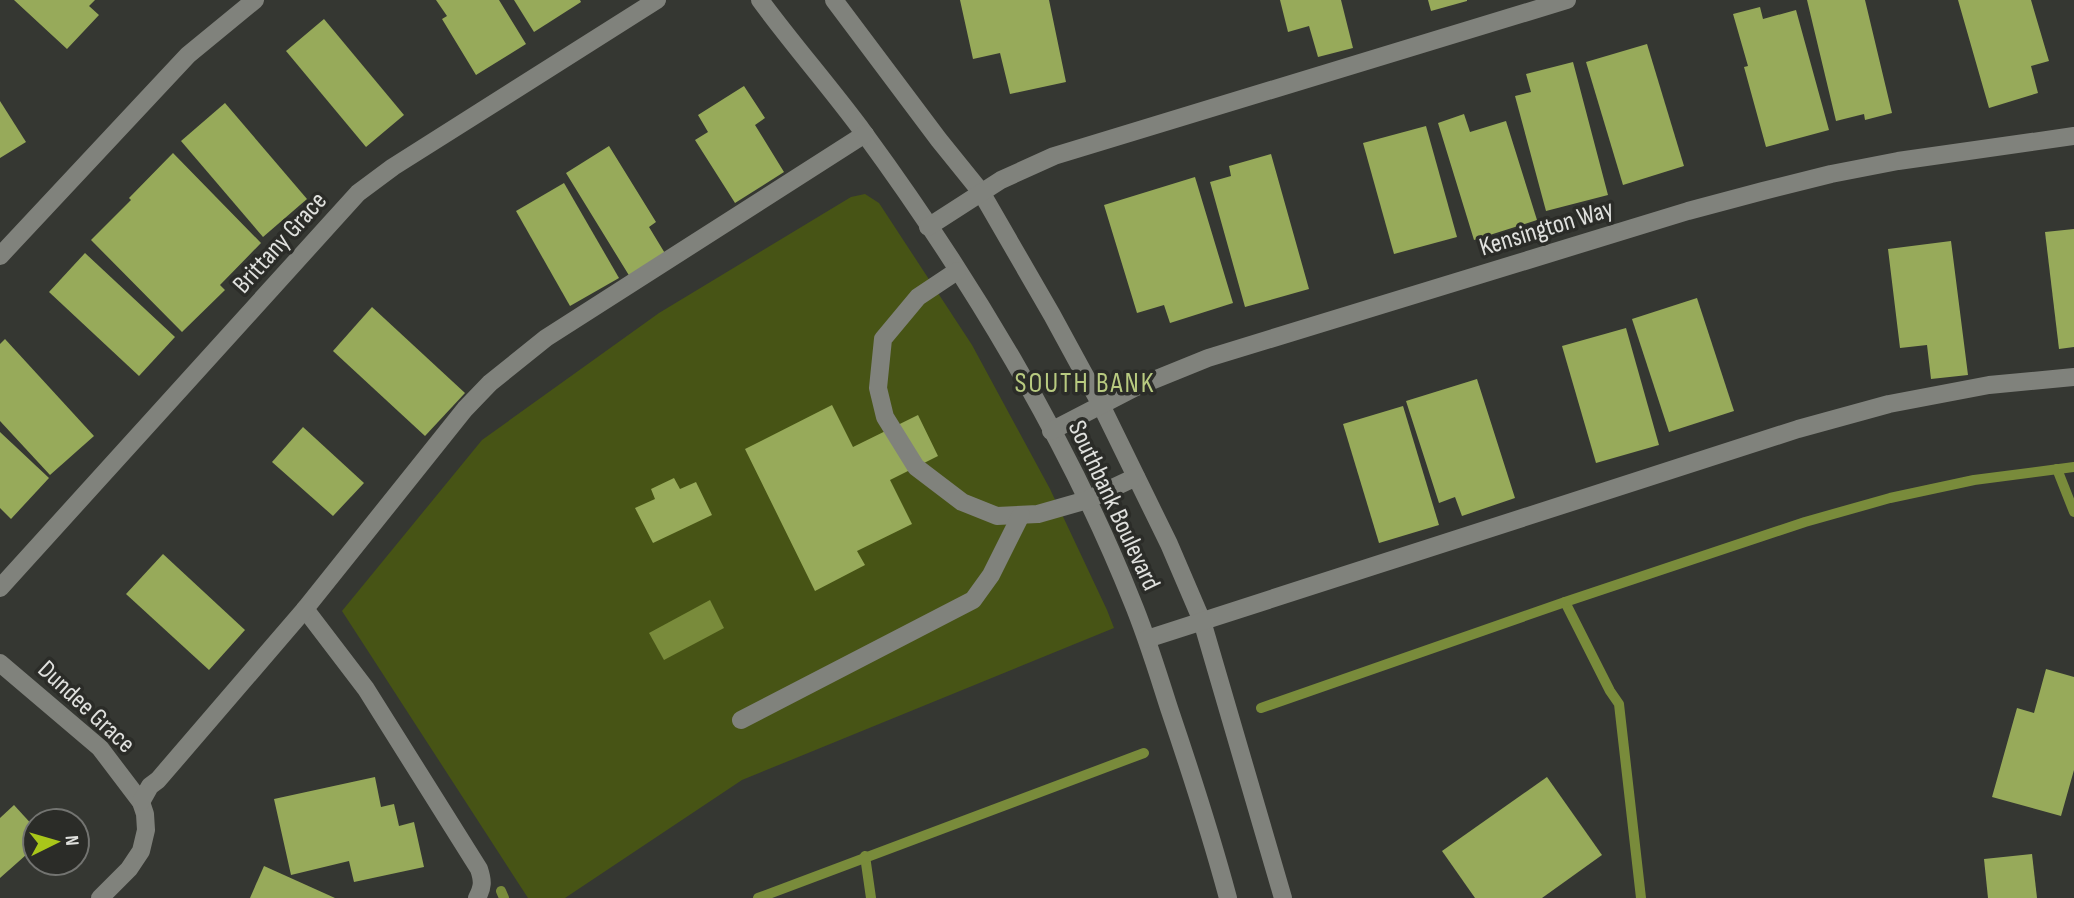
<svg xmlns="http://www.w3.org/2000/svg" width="2074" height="898" viewBox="0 0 2074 898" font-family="'Sofia Sans Condensed',sans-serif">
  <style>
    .green { fill: #475415 }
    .water { fill: #798b3b }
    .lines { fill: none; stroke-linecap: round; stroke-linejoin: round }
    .stream { stroke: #798b3b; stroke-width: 10 }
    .building { fill: #97aa5a }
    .minor { stroke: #80827c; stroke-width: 18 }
    .labels { text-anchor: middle; stroke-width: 7; stroke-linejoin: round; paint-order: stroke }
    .street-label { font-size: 26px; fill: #e0e1de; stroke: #2b2c28 }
    .neighbourhood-label { font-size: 28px; letter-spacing: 2px; fill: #b8ca80; stroke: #2b2c28 }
  </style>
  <rect width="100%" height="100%" fill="#353732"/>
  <polygon class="green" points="865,194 879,203 972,345 1050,489 1107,610 1114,628 742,780 565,898 528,898 342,611 482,440 659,313 851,197"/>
  <polygon class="water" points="710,600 724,628 664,660 649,633"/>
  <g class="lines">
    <g class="stream">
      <polyline points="2057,469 2074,512"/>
      <polyline points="1565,602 1610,691 1619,704 1641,898"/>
      <polyline points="1261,708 1565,602 1805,522 1890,498 1974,480 2074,467"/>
      <polyline points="865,856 871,898"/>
      <polyline points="501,891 504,898"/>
      <polyline points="758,898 1144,753"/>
    </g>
  </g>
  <g class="building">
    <polygon points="14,0 95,0 89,6 99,15 67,49"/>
    <polygon points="436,0 499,0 526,44 476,75 442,19 447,16"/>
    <polygon points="514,0 580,0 581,2 534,32"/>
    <polygon points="960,0 1049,0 1066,82 1010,94 1000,53 973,59"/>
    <polygon points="1280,0 1341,0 1353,48 1318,57 1309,26 1288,32"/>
    <polygon points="1428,0 1467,0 1467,1 1431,11"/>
    <polygon points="1807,0 1865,0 1892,113 1865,120 1864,114 1836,121"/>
    <polygon points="1958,0 2031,0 2049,61 2031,66 2038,93 1989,108"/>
    <polygon points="1760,7 1763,19 1796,10 1829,130 1766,147 1744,67 1748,66 1733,14"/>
    <polygon points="324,19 404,115 366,147 286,51"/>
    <polygon points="1647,44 1684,166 1623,185 1586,62"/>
    <polygon points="1573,62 1608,195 1546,211 1515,96 1531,92 1526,74"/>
    <polygon points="744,86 765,118 755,125 784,172 735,203 695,140 708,132 698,115"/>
    <polygon points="0,101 26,142 0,158"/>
    <polygon points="225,103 307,199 263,237 181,141"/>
    <polygon points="1464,114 1470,132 1506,121 1537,220 1474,240 1438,123"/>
    <polygon points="1426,126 1457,237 1394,254 1363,143"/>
    <polygon points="609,146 656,222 649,227 666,255 630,277 566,173"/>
    <polygon points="173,153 261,243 220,285 225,290 182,332 91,240 131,200 129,198"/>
    <polygon points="1271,154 1309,289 1245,307 1210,182 1231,176 1229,166"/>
    <polygon points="1195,177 1233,303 1170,323 1164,305 1137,313 1104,205"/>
    <polygon points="564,183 619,278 570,306 516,211"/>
    <polygon points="2074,229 2074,347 2059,349 2045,232"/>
    <polygon points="1951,241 1968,375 1931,379 1927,345 1900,348 1888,249"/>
    <polygon points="85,253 175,337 139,376 49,292"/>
    <polygon points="1697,298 1734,411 1669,432 1632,319"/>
    <polygon points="372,307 465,393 425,436 333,351"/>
    <polygon points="1626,328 1659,445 1596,463 1562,346"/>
    <polygon points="5,339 94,436 50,475 0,421 0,344"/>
    <polygon points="1477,379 1515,498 1462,516 1455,497 1439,503 1406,401"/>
    <polygon points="832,405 853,447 918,415 938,456 890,480 912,524 857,551 865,565 815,591 745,449"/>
    <polygon points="1403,406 1439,525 1379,543 1343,424"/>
    <polygon points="303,427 364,483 333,516 272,462"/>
    <polygon points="0,432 49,478 11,519 0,508"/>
    <polygon points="674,478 680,489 696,482 712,515 653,543 635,508 655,499 651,489"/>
    <polygon points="163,554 245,630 209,670 126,594"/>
    <polygon points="2046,669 2074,677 2074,770 2061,816 1992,797 2017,708 2034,713"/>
    <polygon points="375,777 381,807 394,804 399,826 414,822 424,867 354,882 349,861 291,875 274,799"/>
    <polygon points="1547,777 1602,855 1542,898 1475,898 1442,851"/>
    <polygon points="14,805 35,828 35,847 0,878 0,818"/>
    <polygon points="2032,854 2037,898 1988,898 1984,859"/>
    <polygon points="264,866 335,898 250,898"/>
  </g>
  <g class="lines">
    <g class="minor">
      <path d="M760 0C793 45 831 88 864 133 968 275 1067 438 1132 601 1147 637 1158 674 1170 711 1191 773 1211 835 1228 898"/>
      <polyline points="834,0 939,140 981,192 1052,315 1101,405 1169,544 1202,621 1283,898"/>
      <polyline points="928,227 1001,180 1054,156 1567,0"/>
      <polyline points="0,256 188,55 255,0"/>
      <polyline points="957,271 918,297 883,339 878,388 885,417 916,467 962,502 997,516 1038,514 1087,500 1136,477"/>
      <polyline points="1051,431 1134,388 1208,358 1688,211 1763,191 1831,174 1898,161 2074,136"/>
      <polyline points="0,588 358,193 393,167 657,0"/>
      <path d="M305 609 366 689 479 869C483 881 483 887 477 898"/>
      <polyline points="1147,639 1798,429 1889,404 1989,385 2074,377"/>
      <polyline points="0,663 100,748 141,802 145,814 146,830 141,851 129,869 100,898"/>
      <polyline points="741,720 973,600 991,575 1021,515"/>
      <polyline points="141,802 150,786 158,780 305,609 465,409 490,383 546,338 865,134"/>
    </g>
  </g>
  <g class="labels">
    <g class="street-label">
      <text transform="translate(1546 227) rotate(-17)" y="9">Kensington Way</text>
      <text transform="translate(279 242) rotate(-48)" y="9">Brittany Grace</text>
      <text transform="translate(1115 505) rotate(65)" y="9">Southbank Boulevard</text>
      <text transform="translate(87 706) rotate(43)" y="9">Dundee Grace</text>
    </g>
    <g class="neighbourhood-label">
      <text x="1085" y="392">SOUTH BANK</text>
    </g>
  </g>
  <g transform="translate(56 842) rotate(85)"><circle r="33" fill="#2b2c28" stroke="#737471" stroke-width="2"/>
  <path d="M0-5L12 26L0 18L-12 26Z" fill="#a9c71a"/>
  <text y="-10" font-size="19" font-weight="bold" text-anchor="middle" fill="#e0e1de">N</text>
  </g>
</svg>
